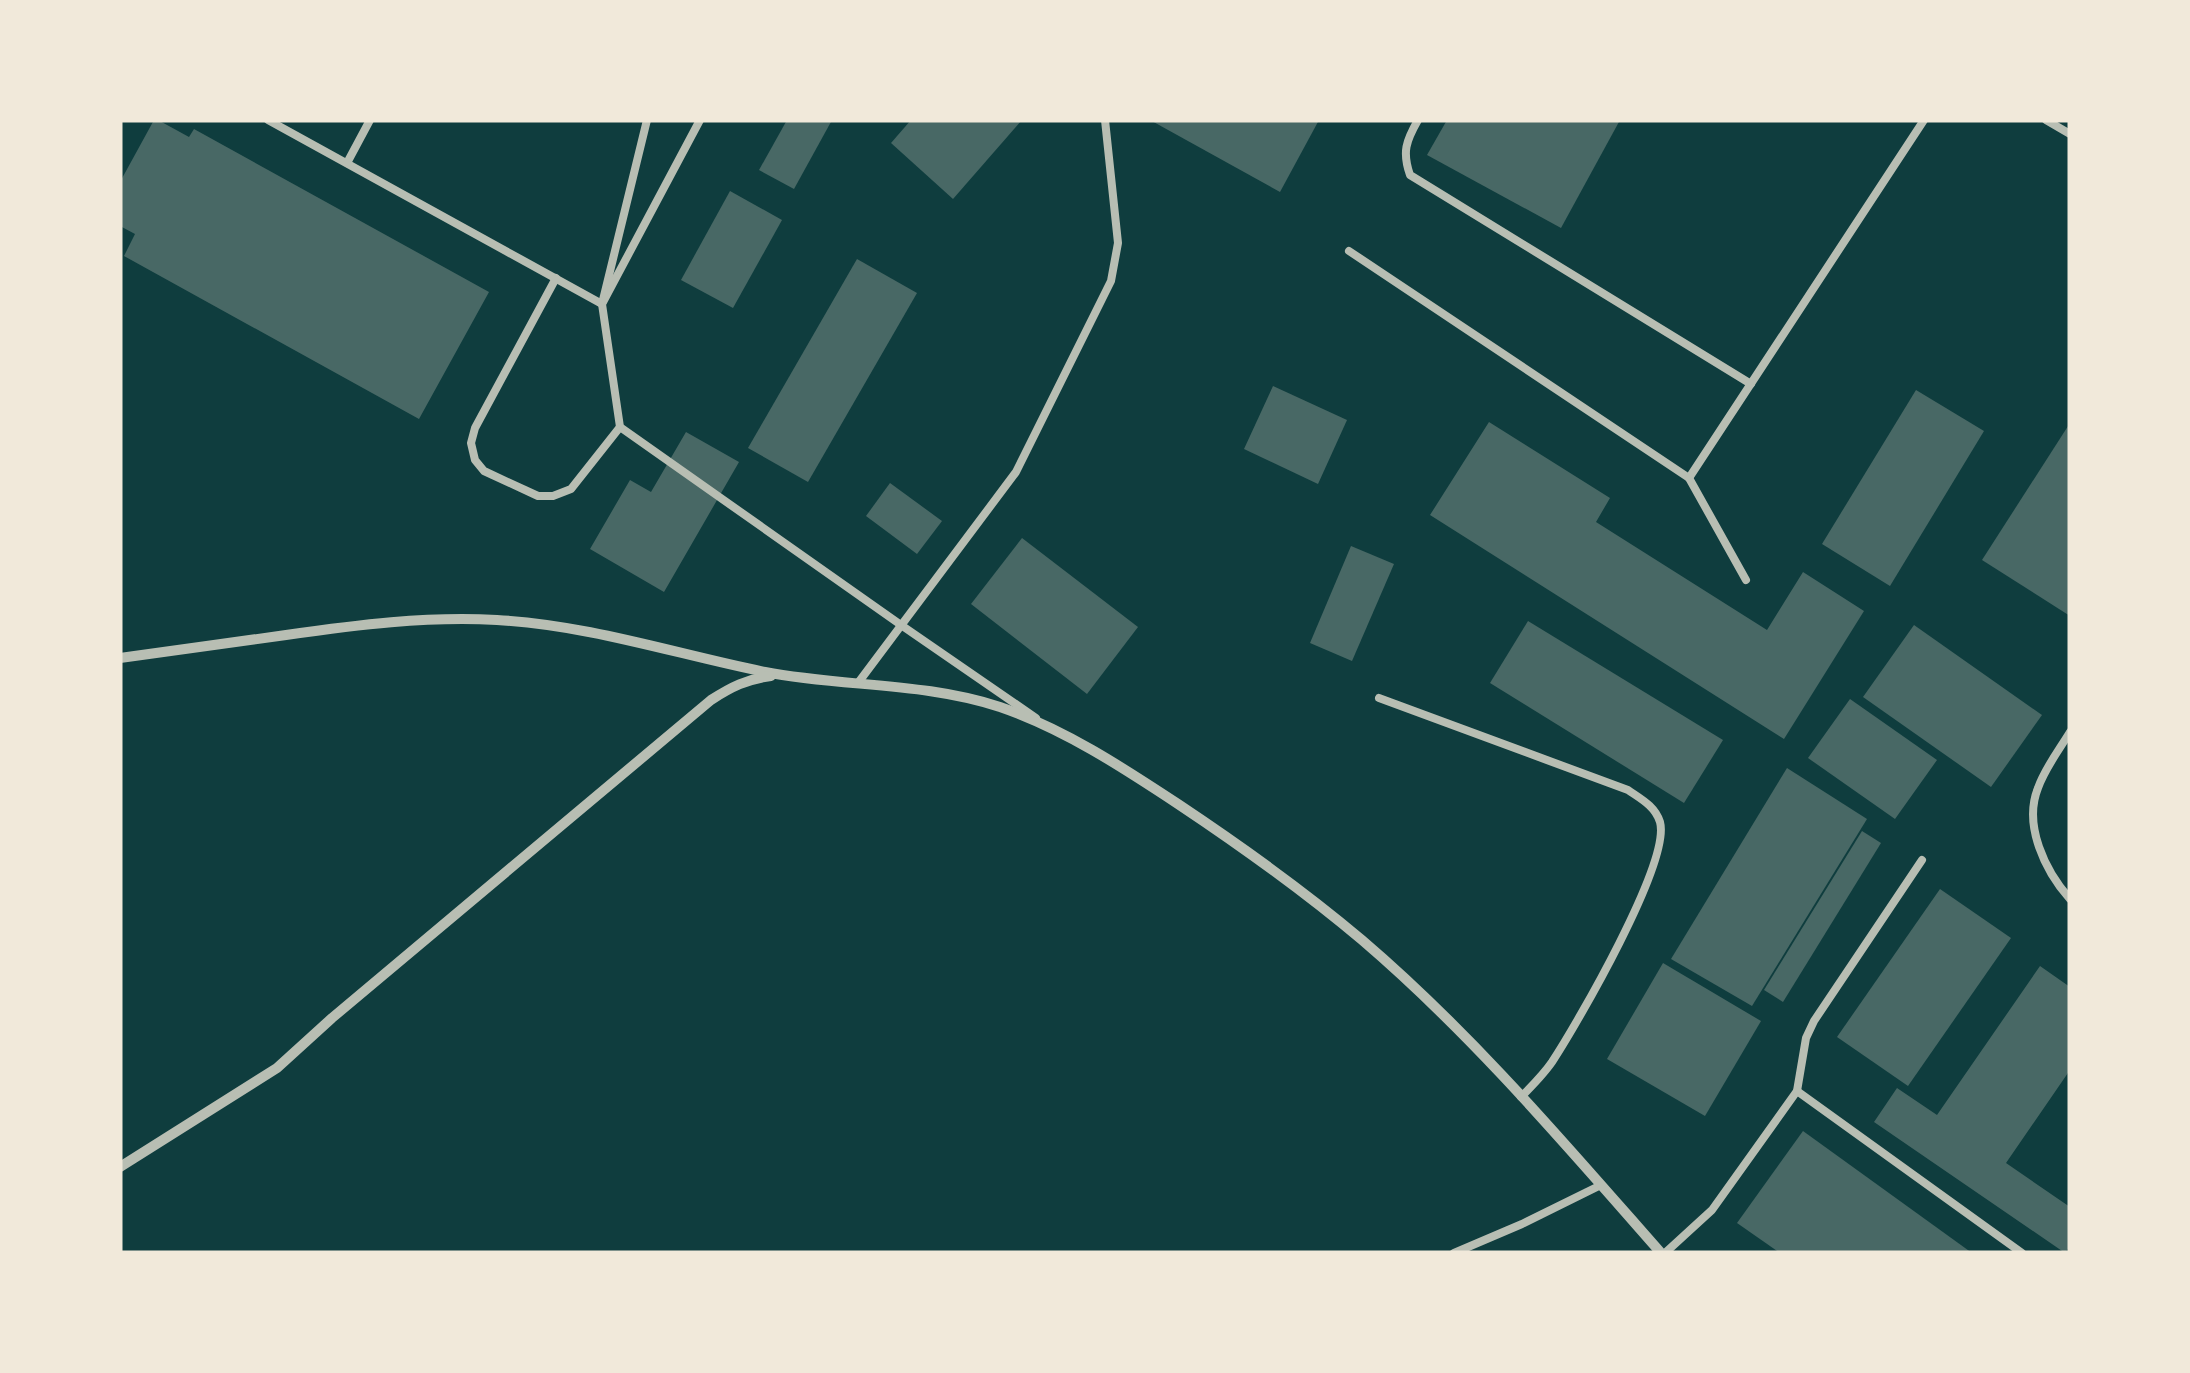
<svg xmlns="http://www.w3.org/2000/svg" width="2190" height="1373" viewBox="0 0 2190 1373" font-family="'IBM Plex Serif',serif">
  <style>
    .building { fill: #486865 }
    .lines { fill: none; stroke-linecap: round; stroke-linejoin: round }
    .service { stroke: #b8beb3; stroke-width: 8 }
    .minor { stroke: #b8beb3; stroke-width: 10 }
  </style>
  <rect width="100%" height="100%" fill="#0f3d3e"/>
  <g class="building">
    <polygon points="154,120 158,120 189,137 194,129 489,292 419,419 124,256 135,234 120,226 120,182"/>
    <polygon points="787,120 832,120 794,189 759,170"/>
    <polygon points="911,120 1022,120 953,199 891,143"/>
    <polygon points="1150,120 1319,120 1280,192"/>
    <polygon points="1447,120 1620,120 1561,228 1427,155"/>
    <polygon points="730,191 782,220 733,308 681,280"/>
    <polygon points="857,259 917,293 808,482 748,448"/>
    <polygon points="1273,386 1347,420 1318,484 1244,449"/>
    <polygon points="1916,390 1984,431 1890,586 1822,544"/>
    <polygon points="1489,422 1610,498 1596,522 1767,630 1803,572 1864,611 1784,739 1430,515"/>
    <polygon points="2070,423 2070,616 1982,560"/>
    <polygon points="686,432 739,462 664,592 590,549 630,480 651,492"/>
    <polygon points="890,483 942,521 917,554 866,516"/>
    <polygon points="1022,538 1138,627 1087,694 971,604"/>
    <polygon points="1351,546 1394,564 1352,661 1310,643"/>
    <polygon points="1528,621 1723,740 1684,803 1490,683"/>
    <polygon points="1914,625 2042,715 1991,787 1863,697"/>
    <polygon points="1850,699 1937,760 1895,819 1808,758"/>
    <polygon points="1787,768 1867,819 1752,1006 1671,959"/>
    <polygon points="1862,831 1881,843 1783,1002 1764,990"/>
    <polygon points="1940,889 2011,938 1908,1086 1837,1037"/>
    <polygon points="1663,963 1761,1021 1705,1116 1607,1059"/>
    <polygon points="2040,966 2070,987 2070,1070 2006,1163 2070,1207 2070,1246 2065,1253 1874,1122 1897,1088 1937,1115"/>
    <polygon points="1803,1131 1972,1253 1780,1253 1737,1223"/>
  </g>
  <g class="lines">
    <g class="service">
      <polyline points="268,120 602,304 647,120"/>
      <polyline points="700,120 602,304 620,427 901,625 1036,718"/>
      <path d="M1418 120C1406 141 1402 152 1410 175L1751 384"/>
      <polyline points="2046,120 2070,134"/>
      <polyline points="347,163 370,120"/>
      <polyline points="1349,251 1689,478 1924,120"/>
      <polyline points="556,278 475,428 471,443 475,460 484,471 538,496 553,496 571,489 620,427"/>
      <polyline points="1689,478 1746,580"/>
      <polyline points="858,683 1016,472 1111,281 1118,243 1105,120"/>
      <path d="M1379 698 1628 790C1641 799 1655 806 1660 822 1671 862 1577 1024 1552 1062 1543 1075 1532 1086 1521 1097"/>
      <path d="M2070 732C2059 750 2045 768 2038 788 2023 825 2045 871 2070 899"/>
      <polyline points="1797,1091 2022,1253"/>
      <polyline points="1454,1253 1522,1224 1601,1185"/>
      <polyline points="1665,1253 1712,1210 1797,1091 1806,1038 1814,1021 1922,860"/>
    </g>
    <g class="minor">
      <path d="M120 658C175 650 231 643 286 635 356 625 426 616 497 620 589 625 676 654 765 672 842 687 925 682 1000 707 1064 729 1122 767 1178 804 1241 846 1304 891 1362 940 1472 1034 1566 1145 1661 1253"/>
      <path d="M120 1167 277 1068 332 1018 711 700C731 687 747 679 771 676"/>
    </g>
  </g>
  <rect width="2190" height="1373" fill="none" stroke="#f1e9da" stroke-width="245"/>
</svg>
